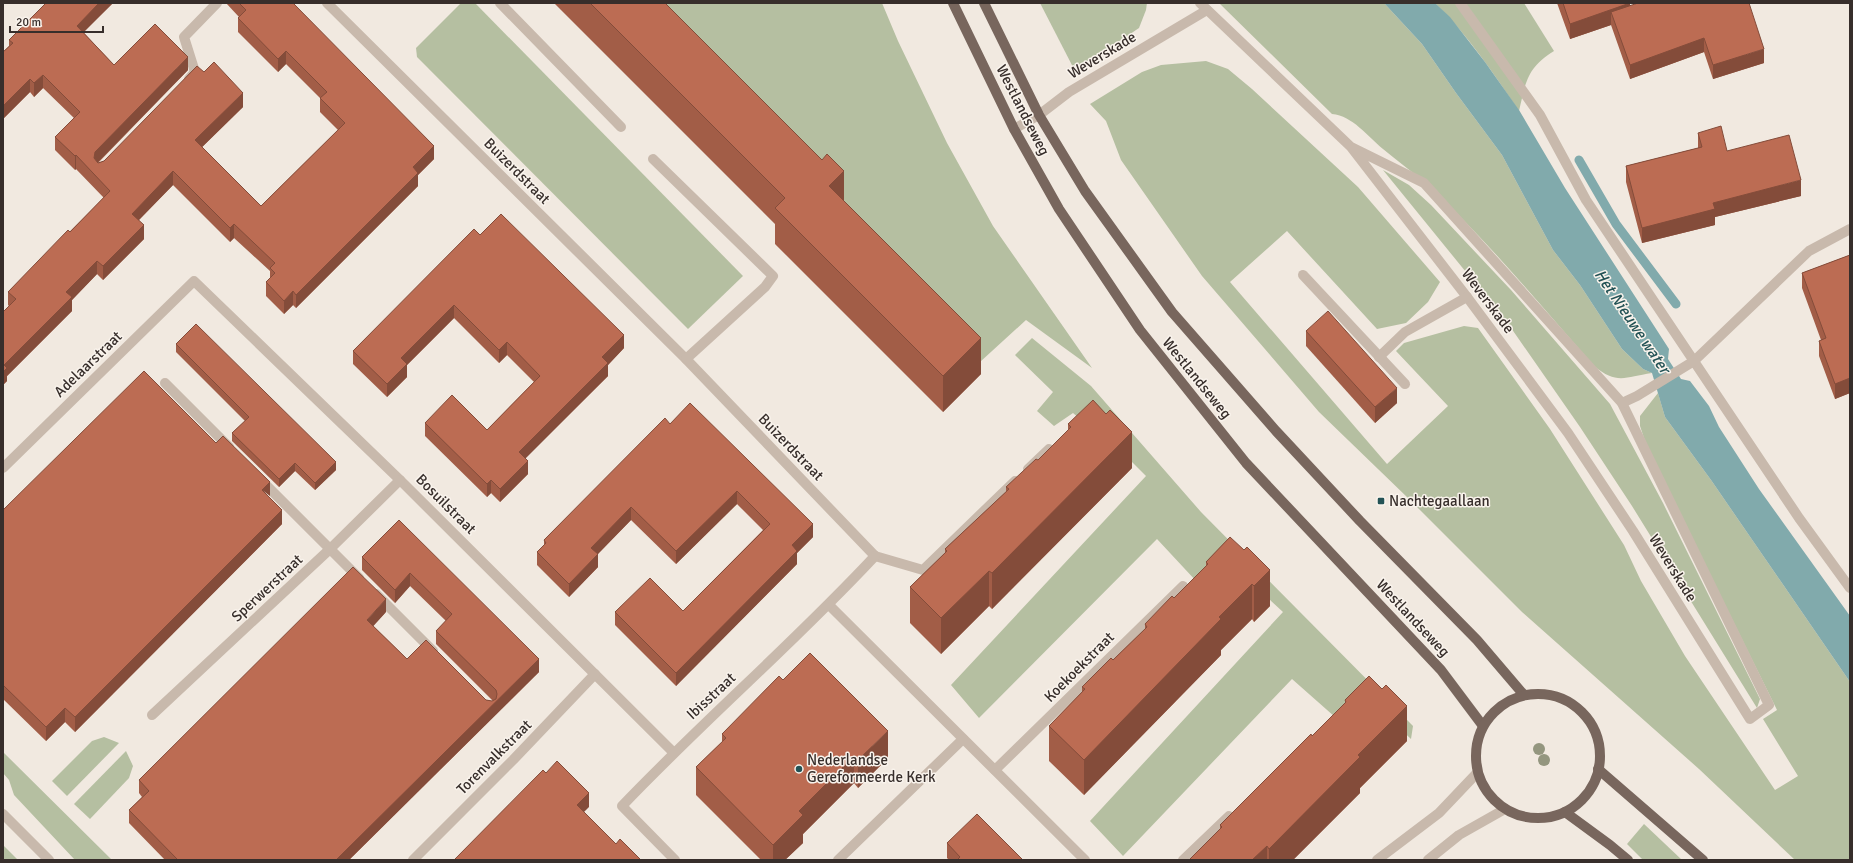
<svg xmlns="http://www.w3.org/2000/svg" width="1853" height="863" viewBox="0 0 1853 863" font-family="Signika,sans-serif">
  <style>
    .green { fill: #b5bfa1 }
    .water { fill: #81aaac }
    .lines { fill: none; stroke-linecap: round; stroke-linejoin: round }
    .stream { stroke: #81aaac; stroke-width: 9 }
    .minor { stroke: #c8b9ac; stroke-width: 10 }
    .major { stroke: #78665d; stroke-width: 10 }
    .tree { fill: #94967f }
    .wall { fill: #a25d47 }
    .shaded-wall { fill: #844c3a }
    .building { fill: #bc6c53; stroke: #844c3a }
    .poi-dot { fill: #235255; stroke: #f9f3ec; stroke-width: 1.5 }
    .labels { text-anchor: middle; stroke-width: 3; stroke-linejoin: round; paint-order: stroke }
    .street-label { font-size: 15px; fill: #372e2b; stroke: #f9f3ec }
    .poi-label { font-size: 15px; fill: #372e2b; stroke: #f9f3ec; text-anchor: start }
    .water-label { font-size: 16px; font-style: italic; fill: #235255; stroke: #f9f3ec }
  </style>
  <rect width="100%" height="100%" fill="#f1e9e0"/>
  <g class="green">
    <polygon points="461,3 475,3 743,276 688,329 417,57 416,48"/>
    <polygon points="639,3 882,3 898,41 947,143 993,226 1092,368 1026,320 980,362"/>
    <polygon points="1040,3 1147,3 1146,10 1139,28 1075,71"/>
    <path d="M1219 3H1384L1422 44 1456 93 1502 155 1553 250 1580 285 1622 349 1643 369 1652 373C1625 377 1617 385 1594 366 1540 305 1484 236 1423 181 1410 170 1396 160 1383 149 1367 136 1353 116 1332 114Z"/>
    <path d="M1435 3H1524L1554 51C1527 68 1526 81 1519 111 1493 73 1468 35 1435 3Z"/>
    <polygon points="1206,61 1228,69 1252,89 1358,187 1440,282 1428,302 1406,323 1377,329 1287,231 1230,282 1387,464 1448,406 1396,351 1404,343 1464,326 1478,328 1550,429 1624,545 1641,581 1685,656 1775,790 1798,776 1763,719 1777,710 1662,478 1644,438 1640,426 1640,416 1658,393 1665,417 1711,480 1850,682 1850,860 1795,860 1699,769 1522,612 1408,498 1319,412 1202,276 1121,160 1106,121 1090,104 1142,72 1161,65"/>
    <polygon points="1383,170 1409,185 1431,205 1511,290 1610,404 1663,503 1760,699 1757,708 1632,506 1580,427 1509,325"/>
    <polygon points="1032,338 1091,386 1201,512 1413,726 1411,739 1372,702 1335,717 1292,679 1123,856 1090,821 1283,612 1232,565 1197,582 1157,539 979,718 951,685 1146,476 1109,439 1105,440 1073,413 1054,426 1037,411 1053,392 1015,355"/>
    <polygon points="104,737 119,743 67,796 52,781 92,741"/>
    <polygon points="126,751 133,766 129,778 90,819 74,804"/>
    <polygon points="3,752 112,860 75,860 14,795 9,780 3,773"/>
    <polygon points="1644,824 1682,860 1643,860 1627,844"/>
    <polygon points="3,845 18,860 3,860"/>
  </g>
  <polygon class="water" points="1384,3 1435,3 1450,17 1485,62 1519,110 1565,188 1669,349 1668,359 1681,379 1690,381 1709,406 1719,427 1759,489 1850,616 1850,682 1711,480 1665,417 1652,373 1643,369 1622,349 1580,285 1553,250 1502,155 1456,93 1422,44"/>
  <g class="lines">
    <polyline class="stream" points="1579,160 1616,224 1676,304"/>
    <g class="minor">
      <polyline points="327,3 686,359 875,556"/>
      <polyline points="500,3 621,127"/>
      <polyline points="1200,3 1351,147 1467,297 1568,433 1633,531 1750,719 1769,705 1622,403 1424,183 1351,147"/>
      <polyline points="1460,3 1540,115 1586,200 1799,518 1850,588"/>
      <polyline points="189,79 195,72 184,37 217,3"/>
      <polyline points="1014,129 1039,115 1069,92 1207,10"/>
      <polyline points="653,159 773,276 765,287 686,359"/>
      <polyline points="1303,275 1405,384"/>
      <polyline points="1379,357 1405,332 1467,297"/>
      <polyline points="165,383 229,447"/>
      <polyline points="1622,403 1637,396 1694,361 1809,251 1850,229"/>
      <polyline points="3,468 194,281 400,480 673,752"/>
      <polyline points="1028,469 1049,449"/>
      <polyline points="260,479 359,578"/>
      <polyline points="875,556 923,570 1015,481"/>
      <polyline points="376,594 433,651"/>
      <polyline points="829,605 1085,860"/>
      <polyline points="152,715 330,549 400,480"/>
      <polyline points="995,770 1183,586"/>
      <polyline points="3,814 49,860"/>
      <polyline points="413,860 513,760 595,674"/>
      <path d="M675 860 622 806C704 720 794 643 875 556"/>
      <polyline points="838,860 963,739"/>
      <polyline points="1183,860 1229,816"/>
      <polyline points="1377,860 1439,813 1477,773"/>
      <polyline points="1428,860 1459,835 1505,809"/>
    </g>
    <g class="major">
      <polyline points="953,3 1014,129 1059,209 1140,330 1246,463 1441,670 1483,726"/>
      <polyline points="984,3 1039,115 1085,191 1172,312 1276,431 1360,521 1477,640 1524,695"/>
      <circle cx="1538" cy="756" r="62"/>
      <polyline points="1598,769 1703,860"/>
      <polyline points="1565,812 1610,845 1628,860"/>
    </g>
  </g>
  <g class="tree">
    <circle cx="1539" cy="749" r="6"/>
    <circle cx="1544" cy="760" r="6"/>
  </g>
  <g class="wall">
    <polygon points="46,3 113,3 83,32 114,65 188,70 98,163 104,161 204,72 243,107 202,147 261,206 338,130 320,112 320,98 286,64 278,72 238,32 238,18 239,17 226,3 293,3 434,159 418,175 418,186 296,308 293,305 284,314 266,296 266,282 270,278 270,271 234,238 230,242 173,185 139,220 144,239 103,280 97,274 72,300 72,311 7,376 7,381 3,385 9,306 8,305 8,292 104,198 76,169 75,170 55,150 55,137 74,118 43,88 34,97 30,92 3,119 3,52 9,46 9,40"/>
    <polygon points="554,3 665,3 844,202 981,374 943,412 775,244 775,224"/>
    <polygon points="1557,3 1630,3 1630,6 1764,63 1713,79 1704,52 1630,79 1611,25 1570,39"/>
    <polygon points="1698,133 1801,196 1715,217 1715,225 1642,243 1626,182 1626,166 1698,148"/>
    <polygon points="480,235 624,348 608,365 608,376 525,458 528,474 500,502 491,493 487,497 425,436 425,423 487,430 534,382 507,355 499,363 454,318 407,365 407,377 387,397 353,364 353,351"/>
    <polygon points="1850,255 1850,394 1850,393 1835,399 1819,356 1819,341 1821,340 1802,288 1802,273"/>
    <polygon points="1306,331 1397,403 1375,423 1306,346"/>
    <polygon points="176,344 336,470 315,490 295,471 279,487 232,441 232,433 245,421 176,352"/>
    <polygon points="670,424 813,537 797,553 797,564 676,686 615,625 615,612 683,611 763,530 737,504 676,564 631,520 598,554 598,567 569,597 537,565 537,552 544,545 544,540"/>
    <polygon points="1068,424 1132,468 992,609 989,606 941,654 910,623 910,587 945,553 945,549 1006,492 1006,487 1038,460 1068,430"/>
    <polygon points="216,443 269,497 282,524 75,732 65,722 46,741 3,699 3,510"/>
    <polygon points="399,520 539,672 349,860 165,860 129,823 129,810 142,797 139,793 139,780 386,612 373,626 407,659 486,700 492,701 493,701 436,644 436,631 446,621 410,586 395,603 362,570 362,557"/>
    <polygon points="1230,537 1270,606 1254,622 1252,619 1221,650 1221,655 1084,795 1049,761 1049,726 1082,692 1082,687 1113,660 1145,629 1145,624 1174,598 1206,566 1206,562"/>
    <polygon points="783,680 888,758 858,788 854,783 803,834 803,843 785,860 761,860 696,795 696,767 722,742 722,734"/>
    <polygon points="1345,700 1407,741 1360,788 1360,793 1293,860 1189,860 1220,829 1220,825 1345,704"/>
    <polygon points="947,843 1023,860 949,860 947,858"/>
  </g>
  <g class="shaded-wall">
    <polygon points="99,3 113,3 77,39 77,26"/>
    <polygon points="1630,3 1630,19 1611,12 1611,25 1570,39 1570,24"/>
    <polygon points="1704,38 1704,52 1630,79 1630,65"/>
    <polygon points="1764,49 1764,63 1713,79 1713,65"/>
    <polygon points="286,51 286,64 278,72 278,59"/>
    <polygon points="188,57 188,70 95,165 94,158 95,152"/>
    <polygon points="43,75 43,88 34,97 34,83"/>
    <polygon points="30,79 30,92 3,119 3,106"/>
    <polygon points="243,93 243,107 195,154 195,140"/>
    <polygon points="3,126 4,126 4,139 3,140"/>
    <polygon points="434,146 434,159 418,175 418,186 296,308 296,295 413,167"/>
    <polygon points="76,155 76,169 75,170 75,156"/>
    <polygon points="173,171 173,185 132,227 132,214"/>
    <polygon points="844,171 844,206 829,186"/>
    <polygon points="1801,180 1801,196 1715,217 1715,225 1642,243 1642,228 1713,203"/>
    <polygon points="234,224 234,238 230,242 230,228"/>
    <polygon points="144,225 144,239 103,280 103,266"/>
    <polygon points="97,261 97,274 72,300 72,311 7,376 7,381 3,385 3,372 4,365 66,292"/>
    <polygon points="293,291 293,305 284,314 284,301"/>
    <polygon points="454,305 454,318 407,365 407,377 387,397 387,384 401,358"/>
    <polygon points="624,335 624,348 608,365 608,376 519,465 519,452 602,357"/>
    <polygon points="981,338 981,374 943,412 943,376"/>
    <polygon points="507,342 507,355 499,363 499,350"/>
    <polygon points="1850,378 1850,393 1835,399 1835,384"/>
    <polygon points="1397,388 1397,403 1375,423 1375,407"/>
    <polygon points="1132,432 1132,468 992,609 992,573"/>
    <polygon points="528,461 528,474 500,502 500,489"/>
    <polygon points="336,462 336,470 315,490 315,483"/>
    <polygon points="295,463 295,471 279,487 279,479"/>
    <polygon points="491,480 491,493 487,497 487,484"/>
    <polygon points="270,482 270,496 262,490"/>
    <polygon points="737,491 737,504 676,564 676,551"/>
    <polygon points="631,507 631,520 591,561 591,548"/>
    <polygon points="282,510 282,524 75,732 75,717"/>
    <polygon points="813,524 813,537 797,553 797,564 676,686 676,673 792,545"/>
    <polygon points="598,554 598,567 569,597 569,584"/>
    <polygon points="1270,570 1270,606 1254,622 1254,586"/>
    <polygon points="989,571 989,606 941,654 941,618"/>
    <polygon points="410,573 410,586 395,603 395,590"/>
    <polygon points="1252,584 1252,619 1221,650 1221,655 1084,795 1084,760 1219,617"/>
    <polygon points="386,599 386,612 367,633 367,620"/>
    <polygon points="539,659 539,672 349,860 336,860"/>
    <polygon points="1407,706 1407,741 1360,788 1360,793 1293,860 1269,860 1269,849 1358,755"/>
    <polygon points="65,708 65,722 46,741 46,727"/>
    <polygon points="888,731 888,758 858,788 858,760"/>
    <polygon points="854,756 854,783 803,834 803,843 785,860 773,860 773,845 799,811"/>
    <polygon points="589,793 589,807 577,819 577,805"/>
    <polygon points="1267,846 1267,860 1252,860"/>
  </g>
  <g class="building">
    <polygon points="46,3 99,3 77,26 114,65 155,24 188,57 95,152 94,158 98,163 104,161 197,66 204,72 214,62 243,93 195,140 261,206 345,123 320,98 327,92 286,51 278,59 238,18 246,10 239,3 293,3 434,146 413,167 418,173 296,295 293,291 284,301 266,282 275,273 270,268 275,263 234,224 230,228 173,171 132,214 144,225 103,266 97,261 66,292 72,297 4,365 7,368 3,372 3,312 16,299 8,292 68,230 70,232 110,191 76,155 75,156 55,137 80,112 43,75 34,83 30,79 3,106 3,52 13,43 9,40"/>
    <polygon points="590,3 665,3 822,160 827,154 844,171 829,186 981,338 943,376 775,208 785,198"/>
    <polygon points="1563,3 1630,3 1570,24"/>
    <polygon points="1638,3 1749,3 1764,49 1713,65 1704,38 1630,65 1611,12"/>
    <polygon points="1721,126 1727,151 1789,135 1801,180 1713,203 1715,209 1642,228 1626,166 1702,147 1698,133"/>
    <polygon points="501,214 624,335 602,357 608,363 519,452 528,461 500,489 491,480 487,484 425,423 452,395 487,430 540,376 507,342 499,350 454,305 401,358 407,364 387,384 353,351 474,229 480,235"/>
    <polygon points="1850,255 1850,379 1850,378 1835,384 1819,341 1826,338 1802,273"/>
    <polygon points="1328,311 1397,388 1375,407 1306,331"/>
    <polygon points="196,324 336,462 315,483 295,463 279,479 232,433 249,417 176,344"/>
    <polygon points="144,371 216,443 223,436 270,482 262,490 282,510 75,717 65,708 46,727 3,685 3,510"/>
    <polygon points="1093,400 1106,414 1110,410 1132,432 992,573 989,571 941,618 910,587 947,551 945,549 1009,489 1006,487 1036,459 1038,460 1071,427 1068,424"/>
    <polygon points="690,403 813,524 792,545 797,551 676,673 615,612 650,578 683,611 770,524 737,491 676,551 631,507 591,548 598,554 569,584 537,552 546,543 544,540 665,418 670,424"/>
    <polygon points="399,520 539,659 336,860 178,860 129,810 149,791 139,780 353,567 386,599 367,620 407,659 426,640 486,700 492,701 496,699 497,694 496,690 436,631 452,614 410,573 395,590 362,557"/>
    <polygon points="1230,537 1244,550 1247,547 1270,570 1254,586 1252,584 1219,617 1221,619 1084,760 1049,726 1085,689 1082,687 1111,658 1113,660 1147,627 1145,624 1172,596 1174,598 1208,564 1206,562"/>
    <polygon points="810,653 888,731 858,760 854,756 799,811 803,815 773,845 696,767 726,738 722,734 779,676 783,680"/>
    <polygon points="1369,676 1382,689 1386,685 1407,706 1358,755 1360,757 1269,849 1267,846 1252,860 1189,860 1222,827 1220,825 1311,734 1312,736 1346,702 1345,700"/>
    <polygon points="557,761 589,793 577,805 616,844 620,839 641,860 454,860 543,770 546,773"/>
    <polygon points="977,814 1023,860 957,860 960,857 947,843"/>
  </g>
  <g class="poi-dot">
    <rect x="1377" y="497" width="8" height="8" rx="2"/>
    <circle cx="799" cy="769" r="4"/>
  </g>
  <g class="labels">
    <g class="street-label">
      <text transform="translate(1102 55) rotate(-31)" y="5">Weverskade</text>
      <text transform="translate(1023 110) rotate(63)" y="5">Westlandseweg</text>
      <text transform="translate(517 171) rotate(45)" y="5">Buizerdstraat</text>
      <text transform="translate(1488 301) rotate(53)" y="5">Weverskade</text>
      <text transform="translate(88 364) rotate(-44)" y="5">Adelaarstraat</text>
      <text transform="translate(1197 378) rotate(51)" y="5">Westlandseweg</text>
      <text transform="translate(791 447) rotate(46)" y="5">Buizerdstraat</text>
      <text transform="translate(446 504) rotate(45)" y="5">Bosuilstraat</text>
      <text transform="translate(1673 568) rotate(58)" y="5">Weverskade</text>
      <text transform="translate(267 588) rotate(-43)" y="5">Sperwerstraat</text>
      <text transform="translate(1413 618) rotate(47)" y="5">Westlandseweg</text>
      <text transform="translate(1079 667) rotate(-45)" y="5">Koekoekstraat</text>
      <text transform="translate(711 696) rotate(-43)" y="5">Ibisstraat</text>
      <text transform="translate(494 757) rotate(-45)" y="5">Torenvalkstraat</text>
    </g>
    <g class="poi-label">
      <text x="1389" y="506">Nachtegaallaan</text>
      <text x="807" y="765">Nederlandse<tspan x="807" dy="17">Gereformeerde Kerk</tspan></text>
    </g>
    <g class="water-label">
      <text transform="translate(1633 321) rotate(56)" y="6">Het Nieuwe water</text>
    </g>
  </g>
  <rect width="1853" height="863" fill="none" stroke="#372e2b" stroke-width="8"/>
  <path d="M10 26v6h93v-6" fill="none" stroke="#372e2b" stroke-width="2"/>
  <text x="16" y="26" font-size="12" fill="#372e2b" stroke="#f9f3ec" stroke-width="3" paint-order="stroke">20 m</text>
</svg>
